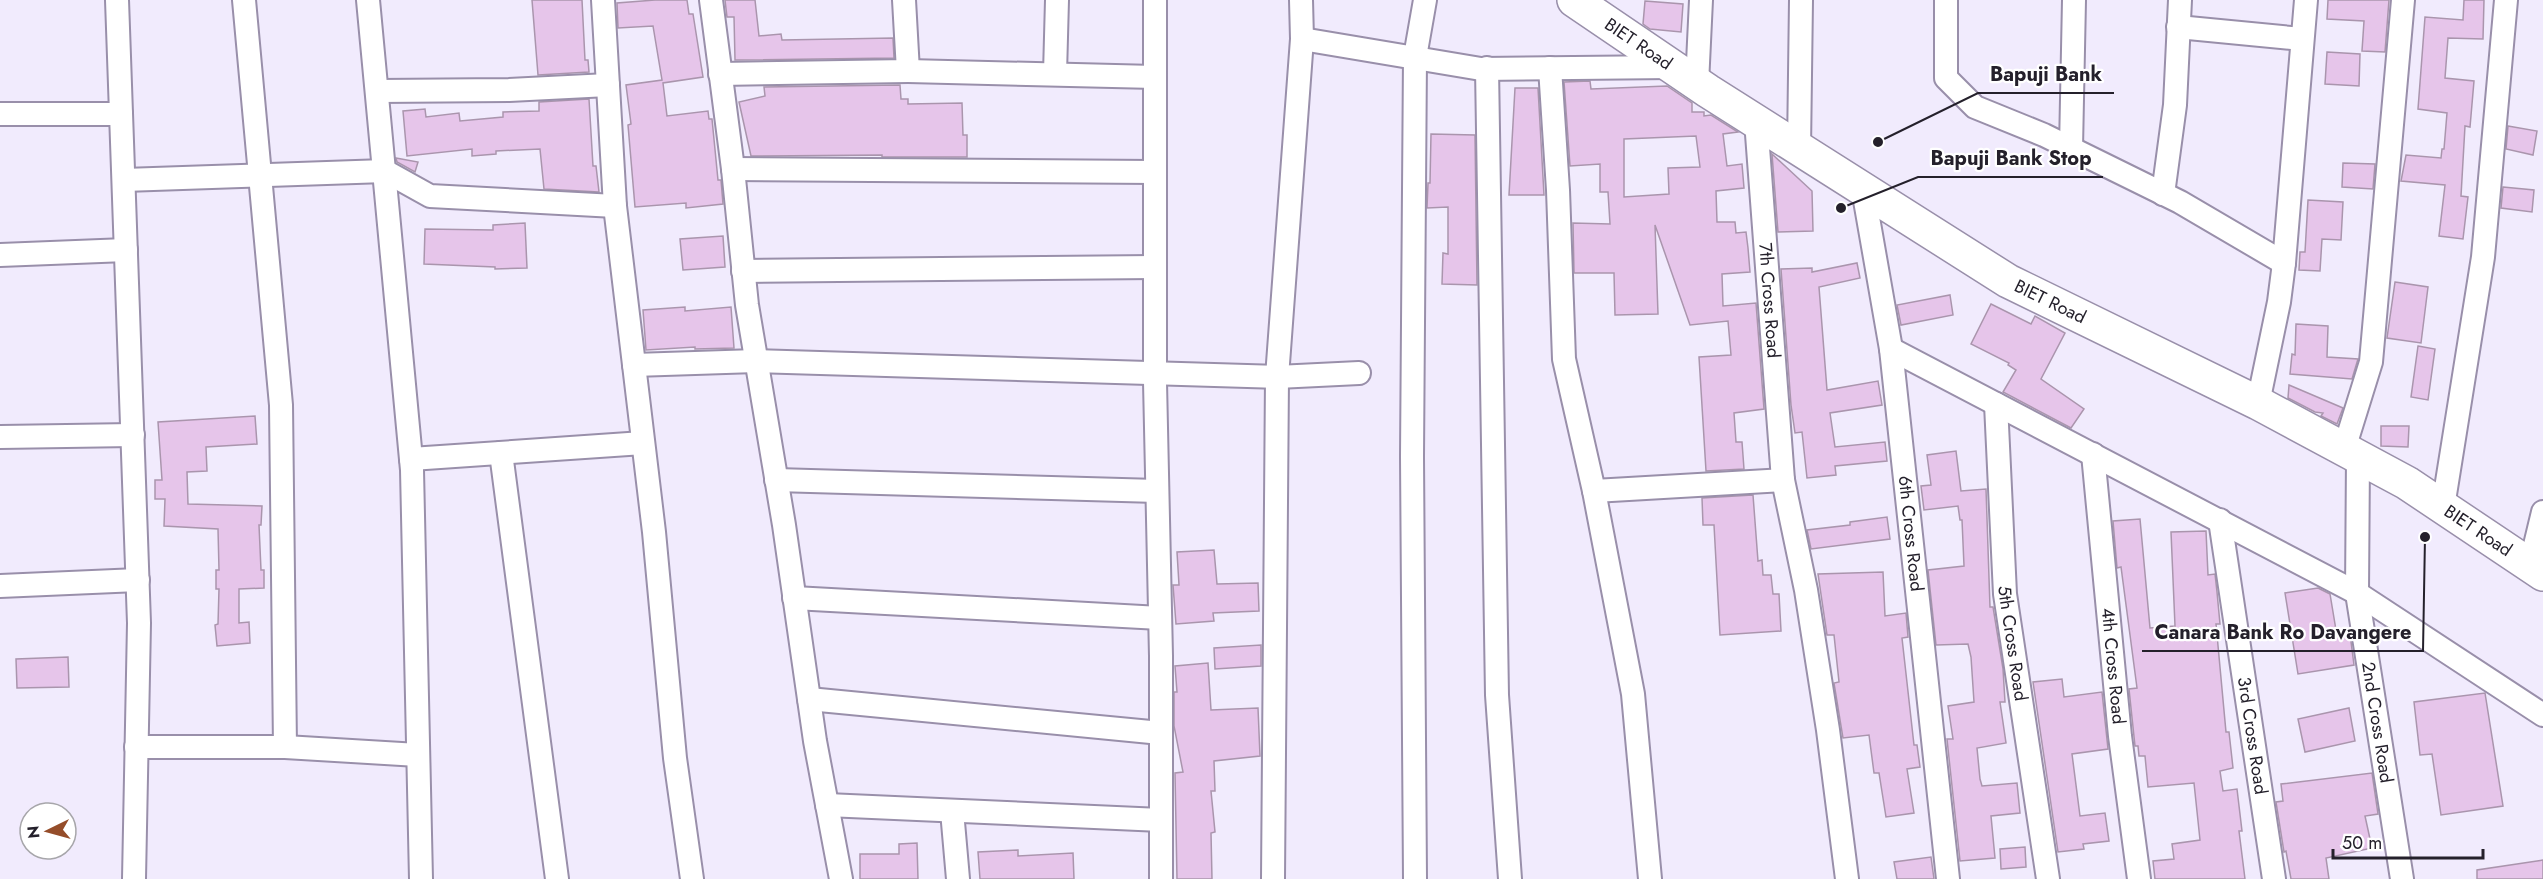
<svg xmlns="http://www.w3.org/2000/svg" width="2543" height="879" viewBox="0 0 2543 879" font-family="Jost,sans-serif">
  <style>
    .building { fill: #e6c5ea; stroke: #aa95ad; stroke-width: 1.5; fill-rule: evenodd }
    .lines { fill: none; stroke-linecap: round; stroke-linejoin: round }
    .street-casing { stroke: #998faa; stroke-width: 26 }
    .secondary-casing { stroke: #998faa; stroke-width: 36 }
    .street { stroke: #fff; stroke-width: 22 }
    .secondary { stroke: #fff; stroke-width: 33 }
    .labels { text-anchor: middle; stroke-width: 4.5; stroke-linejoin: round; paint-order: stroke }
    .street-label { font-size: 18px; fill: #24202b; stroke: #fff }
    .leader { fill: none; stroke: #24202b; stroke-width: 2 }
    .callout-dot { fill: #24202b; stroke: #fff; stroke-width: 2 }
    .callout-label { font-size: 20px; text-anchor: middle; font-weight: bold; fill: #24202b; stroke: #fff; stroke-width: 4.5; stroke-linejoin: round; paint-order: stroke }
  </style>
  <rect width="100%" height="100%" fill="#f1ebfd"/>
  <g class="building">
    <polygon points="532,0 582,0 585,60 588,60 589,72 538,75"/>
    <polygon points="655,0 687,0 689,14 693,14 703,77 663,83 667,116 708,111 709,119 712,119 718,180 721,180 723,204 686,208 686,203 635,207 628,125 631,124 626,85 662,80 653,26 618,28 617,3"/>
    <polygon points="725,0 755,0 759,36 781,34 782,40 893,38 894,58 735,60 734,17 727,17"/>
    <polygon points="2328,0 2389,0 2385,52 2362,51 2364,21 2327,19"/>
    <polygon points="2464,0 2484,0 2483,39 2448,38 2445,78 2474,81 2470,127 2465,126 2461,196 2468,197 2463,239 2439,236 2445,185 2401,181 2406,155 2441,158 2442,149 2444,149 2447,113 2418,109 2425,17 2463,20"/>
    <polygon points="1645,1 1683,4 1681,32 1650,29 1643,24"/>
    <polygon points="2327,52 2360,54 2359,86 2325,84"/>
    <path d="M1590 81 1591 89 1667 86 1692 103V112H1704V116L1711 115 1738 132 1723 134 1727 166 1742 164 1744 188 1716 191 1717 222H1735L1736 233 1746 232 1748 248 1750 272 1722 274 1723 306 1756 303 1764 409 1734 413 1736 442H1742L1744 469 1706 471 1699 357 1731 355 1728 321 1690 325 1655 225 1658 314 1615 315 1614 273H1574L1573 223 1610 224 1608 192H1600V164L1570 166 1564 82ZM1696 136 1700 167 1668 168 1669 194 1624 197V139Z"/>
    <polygon points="900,85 901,99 908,99 908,104 962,103 963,135 967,135 967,157 882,157 882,155 751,156 739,102 765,96 764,87"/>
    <polygon points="1515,88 1538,88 1544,195 1509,195"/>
    <polygon points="589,99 593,166 596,166 599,192 544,189 540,149 496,151 496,154 472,156 472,149 407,156 403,111 425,109 426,117 459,113 460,121 503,117 503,112 539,111 539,102"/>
    <polygon points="2508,126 2537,131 2533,155 2506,149"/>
    <polygon points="1431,134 1475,135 1477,285 1442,284 1443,253 1448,254 1448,207 1427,208 1428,183 1430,183"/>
    <polygon points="1772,154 1812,191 1813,231 1778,232"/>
    <polygon points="396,158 418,162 415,172 397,162"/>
    <polygon points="2343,163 2375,164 2373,189 2342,187"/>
    <polygon points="2503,187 2534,190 2532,212 2501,208"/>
    <polygon points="2308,200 2343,202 2341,240 2322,239 2320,271 2299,270 2300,252 2305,252"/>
    <polygon points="525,223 527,268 495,269 495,267 424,264 425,229 493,230 493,225"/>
    <polygon points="723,236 725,267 683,270 680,239"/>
    <polygon points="1857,263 1860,278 1819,287 1827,390 1878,381 1882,405 1830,413 1835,447 1885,442 1887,461 1835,466 1836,475 1807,478 1802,432 1795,433 1791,405 1781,269 1812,268 1812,272"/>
    <polygon points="2395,282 2428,287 2421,343 2387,338"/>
    <polygon points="1950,295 1953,315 1901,325 1897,305"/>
    <polygon points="1991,304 2031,324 2035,316 2065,333 2041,379 2084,409 2071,428 2003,392 2016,370 2008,365 2009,363 1971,344"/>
    <polygon points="685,307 685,311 731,307 734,348 695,349 695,347 646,350 643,310"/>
    <polygon points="2296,324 2328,326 2327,357 2358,359 2352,379 2290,374 2292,354 2295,355"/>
    <polygon points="2418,346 2435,349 2428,400 2411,397"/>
    <polygon points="2289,385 2343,408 2337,424 2321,416 2323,413 2315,412 2288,398"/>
    <polygon points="255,416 257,444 206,447 207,471 187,472 188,504 262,506 261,525 259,525 261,570 264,570 264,588 239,589 239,623 249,622 250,643 217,646 215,625 218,624 219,589 216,589 216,570 219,570 218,529 164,526 165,499 155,499 155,480 162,480 158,422"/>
    <polygon points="2381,426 2409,426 2408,447 2381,446"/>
    <polygon points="1956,451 1961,491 1986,489 1990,607 1993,607 2003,669 2005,702 2000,702 2006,743 1977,748 1980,779 1982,786 2017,783 2020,813 1991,816 1995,858 1960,861 1949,758 1947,739 1953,739 1948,706 1974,702 1971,657 1968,644 1936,645 1928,570 1964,566 1962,520 1960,520 1958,506 1924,510 1921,486 1931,485 1927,455"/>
    <polygon points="1753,495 1758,561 1762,560 1763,575 1771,575 1773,594 1779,594 1781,631 1720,635 1714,525 1703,525 1702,498"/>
    <polygon points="1887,517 1890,539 1811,549 1807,530 1850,525 1850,522"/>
    <polygon points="2140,519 2150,628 2175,626 2171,532 2206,531 2208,575 2215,574 2217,592 2220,624 2216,624 2226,732 2229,732 2233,768 2220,771 2223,791 2237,789 2242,831 2239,831 2245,879 2155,879 2153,861 2174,859 2172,844 2200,840 2194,783 2148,787 2145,756 2139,756 2138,746 2135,746 2129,689 2137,688 2121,567 2117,568 2113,521"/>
    <polygon points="1214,550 1217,584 1258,583 1259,611 1213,613 1214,621 1176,624 1173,585 1179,585 1177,552"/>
    <polygon points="1883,572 1885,616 1906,613 1908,637 1902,638 1914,745 1917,745 1920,767 1907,769 1914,813 1886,817 1879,773 1874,773 1869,735 1843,738 1834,683 1839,682 1834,635 1827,635 1818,574"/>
    <polygon points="2318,588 2330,594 2337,636 2350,634 2354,665 2298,674 2285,593"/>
    <polygon points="1261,645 1261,666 1215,669 1214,648"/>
    <polygon points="68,657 69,687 17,688 16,659"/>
    <polygon points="1208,663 1211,710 1258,708 1260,756 1214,761 1215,791 1211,791 1215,832 1211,833 1212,879 1177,879 1175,773 1183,772 1174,726 1174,692 1177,692 1175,666"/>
    <polygon points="2062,679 2064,697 2102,692 2108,749 2072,754 2080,816 2105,813 2109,841 2083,844 2084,849 2058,852 2033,682"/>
    <polygon points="2485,693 2503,806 2441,815 2432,754 2420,755 2414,702"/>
    <polygon points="2349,708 2355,741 2305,752 2298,719"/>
    <polygon points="2372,773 2378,814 2365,816 2372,848 2326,858 2329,879 2291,879 2286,851 2284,852 2276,802 2283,801 2281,784"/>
    <polygon points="917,843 918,879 860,879 860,854 899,854 899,844"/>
    <polygon points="2025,847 2026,867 2001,869 2000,849"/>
    <polygon points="1018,850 1018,856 1073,853 1074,879 980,879 978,852"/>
    <polygon points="1931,857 1934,879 1897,879 1894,862"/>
    <polygon points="2543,860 2543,879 2477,879 2477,870"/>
  </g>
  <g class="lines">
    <defs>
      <g id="street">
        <polyline points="117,0 139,623 134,879"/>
        <polyline points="368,0 412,470 421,879"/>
        <polyline points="603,0 615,206 654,532 675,758 692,879"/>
        <polyline points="711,0 733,169 747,305 784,525 815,741 841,879"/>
        <polyline points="1155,0 1155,382 1161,656 1161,879"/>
        <polyline points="1946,0 1946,78 1975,107 2044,135 2180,202 2284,263"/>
        <polyline points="2178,27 2302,39"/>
        <polyline points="1302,39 1481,69 1673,67"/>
        <polyline points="1487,68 1497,695 1510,879"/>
        <polyline points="1550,68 1558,190 1564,359 1594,491 1783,480"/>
        <polyline points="908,71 1155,77"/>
        <polyline points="720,74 908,71 904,0"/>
        <polyline points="1055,74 1057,0"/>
        <polyline points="1697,84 1701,0"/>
        <polyline points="378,91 509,90 608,85"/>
        <polyline points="0,114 121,114"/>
        <path id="s1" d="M1756 121 1783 480 1806 590 1828 730 1847 879"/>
        <polyline points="2071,148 2074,0"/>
        <polyline points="1799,149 1801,0"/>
        <polyline points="733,169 1155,172"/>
        <polyline points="124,180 385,171 430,196 615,206"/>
        <path id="s2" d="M1863 189 1891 349 1948 879"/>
        <polyline points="2163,194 2175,105 2180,0"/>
        <polyline points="0,255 126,250"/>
        <polyline points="743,271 1155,267"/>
        <polyline points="1891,349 2357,593 2543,715"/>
        <polyline points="634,365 756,361 1277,377 1359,373"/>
        <polyline points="2258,403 2279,302 2284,263 2306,0"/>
        <path id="s3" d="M1996 404 2005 594 2048 879"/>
        <polyline points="0,437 133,435"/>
        <polyline points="2344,449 2371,362 2403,0"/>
        <polyline points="501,453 557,879"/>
        <path id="s4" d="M2093 454 2120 736 2139 879"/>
        <path id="s5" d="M2358 457 2357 593 2402 879"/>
        <polyline points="411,459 643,443"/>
        <polyline points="776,480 1157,491"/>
        <polyline points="1594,491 1633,694 1650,879"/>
        <polyline points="2443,507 2483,257 2506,0"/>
        <path id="s6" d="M2220 520 2274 879"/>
        <polyline points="2530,566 2543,512"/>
        <polyline points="0,586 138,580"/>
        <polyline points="794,598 1160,618"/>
        <polyline points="809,699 1161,733"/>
        <polyline points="136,747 285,747 281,405 244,0"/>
        <polyline points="285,747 418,755"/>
        <polyline points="827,805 1161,820"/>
        <polyline points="952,811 958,879"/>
        <polyline points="1273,879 1277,377 1302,39 1301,0"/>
        <polyline points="1415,879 1412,457 1415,57 1425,0"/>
      </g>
      <g id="secondary">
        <path id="s7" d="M1574 0 1708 91 2008 281 2258 403 2407 483 2543 574"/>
      </g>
    </defs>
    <use href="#street" class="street-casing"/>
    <use href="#secondary" class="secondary-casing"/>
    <use href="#street" class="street"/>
    <use href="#secondary" class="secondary"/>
  </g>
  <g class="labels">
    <g class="street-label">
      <text dy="6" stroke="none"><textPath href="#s7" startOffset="78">BIET Road</textPath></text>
      <text dy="6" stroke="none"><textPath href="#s1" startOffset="180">7th Cross Road</textPath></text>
      <text dy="6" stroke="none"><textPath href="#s7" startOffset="564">BIET Road</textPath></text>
      <text dy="6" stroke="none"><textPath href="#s7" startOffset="1050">BIET Road</textPath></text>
      <text dy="6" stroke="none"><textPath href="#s2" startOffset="348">6th Cross Road</textPath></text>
      <text dy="6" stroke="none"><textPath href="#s3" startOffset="240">5th Cross Road</textPath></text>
      <text dy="6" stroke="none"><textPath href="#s4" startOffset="213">4th Cross Road</textPath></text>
      <text dy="6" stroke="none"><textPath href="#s5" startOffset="267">2nd Cross Road</textPath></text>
      <text dy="6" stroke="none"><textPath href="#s6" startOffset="218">3rd Cross Road</textPath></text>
    </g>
  </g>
  <path class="leader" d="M1878 142L1978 93H2114M1841 208L1918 177H2103M2425 537L2423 651H2142"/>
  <g class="callout-dot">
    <circle cx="1878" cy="142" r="6"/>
    <circle cx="1841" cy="208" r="6"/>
    <circle cx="2425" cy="537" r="6"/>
  </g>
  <g class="callout-label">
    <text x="2046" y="81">Bapuji Bank</text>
    <text x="2011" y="165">Bapuji Bank Stop</text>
    <text x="2283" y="639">Canara Bank Ro Davangere</text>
  </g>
  <g transform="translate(48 831) rotate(265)"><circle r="28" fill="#ffffff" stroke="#a7a6aa" stroke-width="1.5"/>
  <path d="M0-4.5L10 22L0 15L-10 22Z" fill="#954d2a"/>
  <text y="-9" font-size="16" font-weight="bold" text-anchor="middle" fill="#24202b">N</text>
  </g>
  <path d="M2333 849v9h150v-9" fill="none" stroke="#24202b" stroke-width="3"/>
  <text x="2342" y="849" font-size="18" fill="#24202b" stroke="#ffffff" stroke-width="4.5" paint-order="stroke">50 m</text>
</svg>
